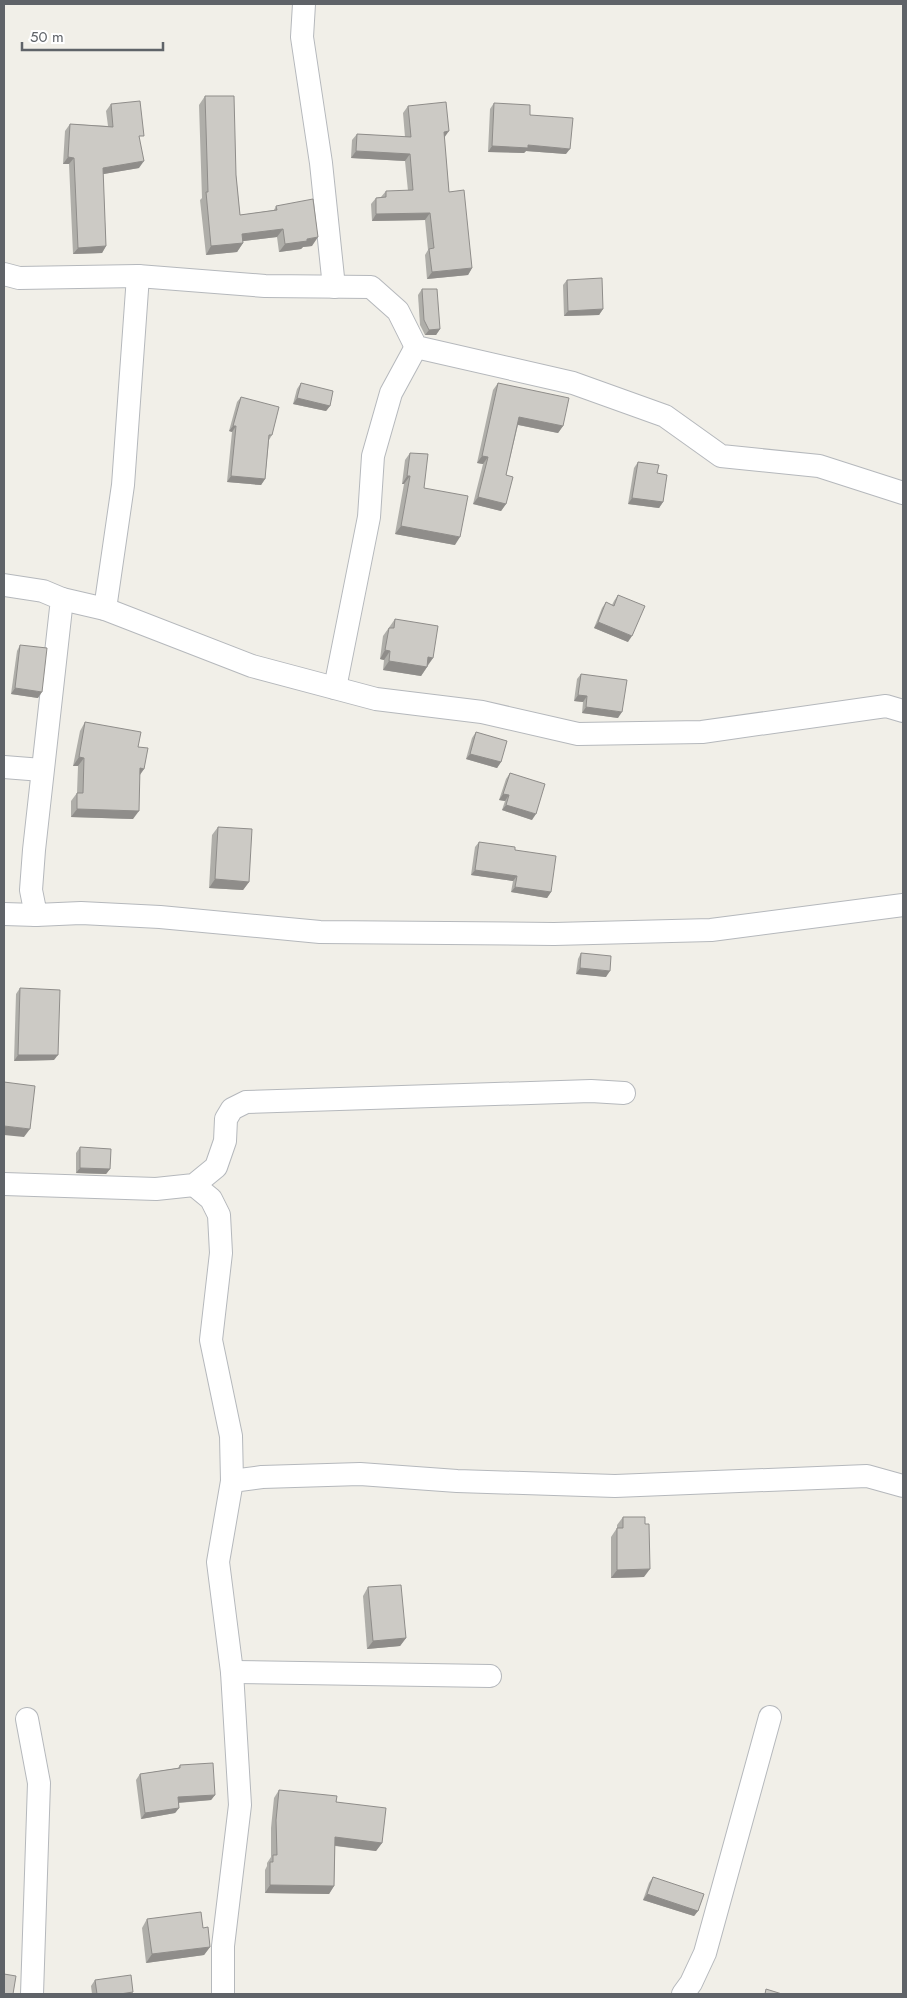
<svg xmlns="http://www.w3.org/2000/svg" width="907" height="1998" viewBox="0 0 907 1998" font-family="Jost,sans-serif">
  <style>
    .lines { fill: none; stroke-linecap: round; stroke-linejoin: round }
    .minor-casing { stroke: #b5b8bc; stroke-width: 24 }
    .minor { stroke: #fff; stroke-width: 22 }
    .wall { fill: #afaea9 }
    .shaded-wall { fill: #8f8d8a }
    .building { fill: #cccac5; stroke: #8f8d8a }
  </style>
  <rect width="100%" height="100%" fill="#f1efe8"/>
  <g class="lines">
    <defs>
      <g id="minor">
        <polyline points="304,4 302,37 321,163 334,287"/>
        <polyline points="4,274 19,278 138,276 265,286 371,287 398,311 416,347 573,383 665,416 721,456 819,466 903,493"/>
        <polyline points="4,585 43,591 62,599 34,850 31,890 36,915 81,913 160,917 320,932 554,934 711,930 903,905"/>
        <polyline points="62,599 105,609 252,666 376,699 482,712 578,734 702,732 886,706 903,711"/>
        <polyline points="105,609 123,485 138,276"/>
        <polyline points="335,688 369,517 373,456 391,393 416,347"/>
        <polyline points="4,767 42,770"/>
        <polyline points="4,914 36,915"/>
        <polyline points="4,1184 156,1189 194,1185 216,1167 225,1141 226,1119 232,1109 246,1102 591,1091 624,1093"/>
        <polyline points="194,1185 211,1199 219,1215 221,1253 211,1340 231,1436 232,1481"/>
        <polyline points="232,1672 490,1676"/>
        <polyline points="27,1719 39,1783 32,1994"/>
        <polyline points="223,1994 223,1946 240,1805 232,1672 218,1562 232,1481 262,1477 360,1474 457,1481 615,1486 867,1476 903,1486"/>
        <polyline points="683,1994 691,1983 705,1953 770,1717"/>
      </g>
    </defs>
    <use href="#minor" class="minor-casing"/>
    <use href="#minor" class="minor"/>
  </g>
  <g class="wall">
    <polygon points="205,96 236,175 240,215 274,210 276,206 312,246 303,247 301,249 279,252 277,237 243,241 243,243 237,252 206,255 200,200 202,198 199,105"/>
    <polygon points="494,103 530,115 566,154 526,151 524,153 488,152 490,109"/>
    <polygon points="111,104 140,141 139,168 103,174 106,246 102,253 73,254 69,164 63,164 65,131 70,124 108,126 106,111"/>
    <polygon points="408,106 444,137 449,192 472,268 468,275 427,279 425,255 428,250 425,220 372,221 371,204 376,198 381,197 386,191 408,191 405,161 351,158 352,140 357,134 405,137 403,113"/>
    <polygon points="567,280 603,309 599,315 564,316 563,285"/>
    <polygon points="422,289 440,329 436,335 425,335 420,325 418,295"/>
    <polygon points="301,383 330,406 326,411 293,404 297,389"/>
    <polygon points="498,383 563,426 558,433 518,425 506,475 506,504 501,511 473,504 483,464 477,463 493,390"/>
    <polygon points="241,397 272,435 269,440 265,479 261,485 227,482 232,432 229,431 237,402"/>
    <polygon points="410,453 424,488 455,545 395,534 404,484 402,484 405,460"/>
    <polygon points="638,462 657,473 663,502 659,508 628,504 634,468"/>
    <polygon points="618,595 628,642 594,628 602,608 606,602 612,605 614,601"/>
    <polygon points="395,619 433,658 421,676 383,670 384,660 380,659 383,636"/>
    <polygon points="20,645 38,698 11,694 17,651"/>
    <polygon points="581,674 618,718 582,713 583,702 574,701 577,679"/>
    <polygon points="85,722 138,747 144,769 140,775 133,819 71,817 71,801 77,793 78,766 73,766 80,731"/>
    <polygon points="476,732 501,762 497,768 466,759 472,738"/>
    <polygon points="510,773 532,820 502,810 505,801 499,800 506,779"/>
    <polygon points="218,827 249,882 243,890 209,888 212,835"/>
    <polygon points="479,842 515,850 551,892 547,898 511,892 513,881 471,875 475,847"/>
    <polygon points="581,953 606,977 576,974 578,959"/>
    <polygon points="20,988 54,1060 14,1061 16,994"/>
    <polygon points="80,1147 110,1169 106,1174 76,1173 76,1153"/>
    <polygon points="623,1517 644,1577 611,1578 611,1537 617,1528 617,1525"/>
    <polygon points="368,1587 406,1638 400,1646 367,1649 363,1596"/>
    <polygon points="180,1765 215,1795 211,1800 179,1803 179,1808 175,1813 141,1819 136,1780 140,1774 178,1768"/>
    <polygon points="279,1790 336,1802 382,1843 376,1851 335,1846 334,1886 329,1894 265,1893 265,1870 267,1866 267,1863 271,1857 271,1828 274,1798"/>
    <polygon points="653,1877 698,1911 694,1916 643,1900 649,1883"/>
    <polygon points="147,1919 203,1928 210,1947 204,1955 146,1963 142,1928"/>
    <polygon points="95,1980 133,1992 132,1994 92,1994 91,1986"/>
  </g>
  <g class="shaded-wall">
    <polygon points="449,131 444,138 444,132"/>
    <polygon points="528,145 570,149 566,154 526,151 524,153 488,152 492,146"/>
    <polygon points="356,151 410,154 405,161 351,158"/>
    <polygon points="68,157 74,158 69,164 63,164"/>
    <polygon points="144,161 139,168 98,175 103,168"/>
    <polygon points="430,213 425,220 372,221 376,214"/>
    <polygon points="283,229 277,237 236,242 242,234"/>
    <polygon points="318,237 312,246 303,247 301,249 279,252 285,244 307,239"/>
    <polygon points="243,243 237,252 206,255 211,246"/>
    <polygon points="106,246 102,253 73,254 78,248"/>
    <polygon points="472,268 468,275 427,279 432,272"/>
    <polygon points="603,309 599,315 564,316 568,311"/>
    <polygon points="440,329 436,335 425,335 429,330"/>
    <polygon points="297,398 330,406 326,411 293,404"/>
    <polygon points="519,417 563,426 558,433 514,424"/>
    <polygon points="233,426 236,426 232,432 229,431"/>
    <polygon points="482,456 488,457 483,464 477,463"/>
    <polygon points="231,476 265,479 261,485 227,482"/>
    <polygon points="407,476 410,476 404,484 402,484"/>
    <polygon points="478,497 506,504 501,511 473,504"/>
    <polygon points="632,498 663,502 659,508 628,504"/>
    <polygon points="401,526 460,537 455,545 395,534"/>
    <polygon points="598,622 632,636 628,642 594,628"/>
    <polygon points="385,650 390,651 384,660 380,659"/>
    <polygon points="428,657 433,658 427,666 422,666"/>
    <polygon points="389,661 427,667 421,676 383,670"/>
    <polygon points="15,688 42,692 38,698 11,694"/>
    <polygon points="578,695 587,696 583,702 574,701"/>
    <polygon points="586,707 622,712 618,718 582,713"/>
    <polygon points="470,754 501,762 497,768 466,759"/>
    <polygon points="79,757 84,758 78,766 73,766"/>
    <polygon points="140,768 144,769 138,777"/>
    <polygon points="503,794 509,795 505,801 499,800"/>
    <polygon points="506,805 536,814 532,820 502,810"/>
    <polygon points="77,809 139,811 133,819 71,817"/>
    <polygon points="475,870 517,876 513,881 471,875"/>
    <polygon points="215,879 249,882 243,890 209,888"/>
    <polygon points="515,887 551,892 547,898 511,892"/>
    <polygon points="580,968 610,971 606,977 576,974"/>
    <polygon points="18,1055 58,1055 54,1060 14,1061"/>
    <polygon points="4,1126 30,1129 24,1137 4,1135"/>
    <polygon points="80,1168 110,1169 106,1174 76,1173"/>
    <polygon points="650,1569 644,1577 611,1578 617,1570"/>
    <polygon points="406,1638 400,1646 367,1649 373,1641"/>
    <polygon points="215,1795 211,1800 174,1803 178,1797"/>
    <polygon points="179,1808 175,1813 141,1819 145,1813"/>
    <polygon points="335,1837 382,1843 376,1851 330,1845"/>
    <polygon points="270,1885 334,1886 329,1894 265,1893"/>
    <polygon points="647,1894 698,1911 694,1916 643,1900"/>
    <polygon points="210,1947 204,1955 146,1963 152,1954"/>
  </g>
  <g class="building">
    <polygon points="205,96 234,96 236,175 240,215 277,210 276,206 313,199 318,237 307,239 307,241 285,244 283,229 242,234 243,243 211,246 206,192 208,192"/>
    <polygon points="140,101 144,136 139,136 144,161 103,168 106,246 78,248 74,158 68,157 70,124 113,127 111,104"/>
    <polygon points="446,102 449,131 444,132 449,192 464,190 472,268 432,272 429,249 434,248 430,213 376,214 376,198 386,197 386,191 413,190 410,154 356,151 357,134 411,137 408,106"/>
    <polygon points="494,103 530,105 530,115 573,118 570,149 528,145 528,148 492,146"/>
    <polygon points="602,278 603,309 568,311 567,280"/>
    <polygon points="422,289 437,289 440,329 429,330 424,320"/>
    <polygon points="301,383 333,391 330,406 297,398"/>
    <polygon points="498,383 569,398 563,426 519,417 506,475 513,477 506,504 478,497 488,457 482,456"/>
    <polygon points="241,397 279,407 272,435 269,435 265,479 231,476 236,426 233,426"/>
    <polygon points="410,453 428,454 424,488 468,496 460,537 401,526 410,476 407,476"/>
    <polygon points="638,462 659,465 657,473 667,475 663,502 632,498"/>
    <polygon points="618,595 645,606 632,636 598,622 606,602 614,606"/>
    <polygon points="395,619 438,626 433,658 428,657 427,667 389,661 390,651 385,650 389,628 394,628"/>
    <polygon points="20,645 47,648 42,692 15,688"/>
    <polygon points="581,674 627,680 622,712 586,707 587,696 578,695"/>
    <polygon points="85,722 141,732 138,747 148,748 144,769 140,768 139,811 77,809 77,793 83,793 84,758 79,757"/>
    <polygon points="476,732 507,741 501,762 470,754"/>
    <polygon points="510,773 545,784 536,814 506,805 509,795 503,794"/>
    <polygon points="218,827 252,829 249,882 215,879"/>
    <polygon points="479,842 515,847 515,850 556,856 551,892 515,887 517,876 475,870"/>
    <polygon points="581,953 611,956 610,971 580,968"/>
    <polygon points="20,988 60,990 58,1055 18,1055"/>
    <polygon points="4,1082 35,1086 30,1129 4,1126"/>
    <polygon points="80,1147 111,1149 110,1169 80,1168"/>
    <polygon points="623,1517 645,1517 645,1524 649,1524 650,1569 617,1570 617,1528 623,1528"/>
    <polygon points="401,1585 406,1638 373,1641 368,1587"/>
    <polygon points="213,1763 215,1795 178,1797 179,1808 145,1813 140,1774 180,1768 180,1765"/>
    <polygon points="279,1790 337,1796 336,1802 386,1808 382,1843 335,1837 334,1886 270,1885 270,1862 273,1862 273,1855 277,1855 276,1820"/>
    <polygon points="653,1877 704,1894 698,1911 647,1894"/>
    <polygon points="201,1912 203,1928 208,1927 210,1947 152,1954 147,1919"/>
    <polygon points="4,1974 16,1976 13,1994 4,1994"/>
    <polygon points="131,1975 133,1992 120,1994 97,1994 95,1980"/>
    <polygon points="766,1989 782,1994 765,1994"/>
  </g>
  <rect width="907" height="1998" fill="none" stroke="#5f6368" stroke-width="10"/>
  <path d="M22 42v8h141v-8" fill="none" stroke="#5f6368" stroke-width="2.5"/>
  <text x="30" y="42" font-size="15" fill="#5f6368" stroke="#ffffff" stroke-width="4" paint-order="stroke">50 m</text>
</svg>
